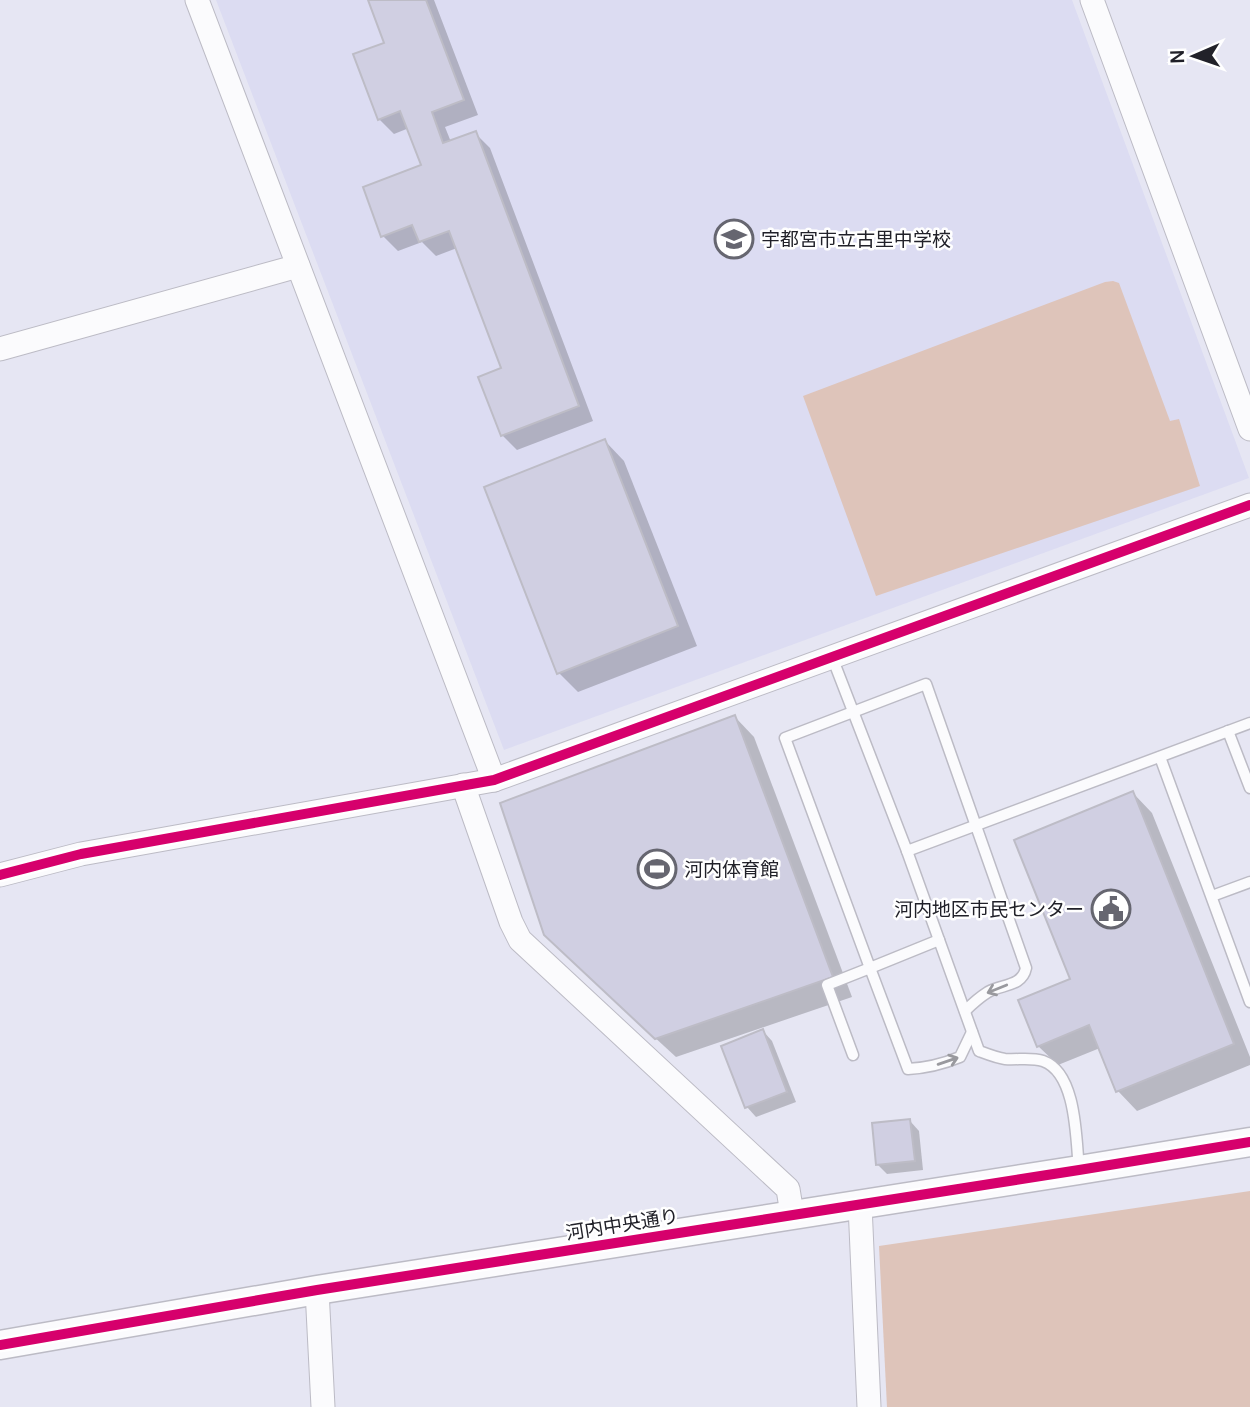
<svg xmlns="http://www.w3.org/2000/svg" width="1250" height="1407" viewBox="0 0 1250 1407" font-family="Manrope,'Noto Sans JP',sans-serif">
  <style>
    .built { fill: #dcdcf2 }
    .green { fill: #dec4ba }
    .shadow { fill: #0003 }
    .building { fill: #d0cfe2; stroke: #bdbcc6; stroke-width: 2 }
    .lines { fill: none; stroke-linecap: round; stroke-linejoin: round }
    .service-casing { stroke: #bcbbc5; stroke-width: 13 }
    .minor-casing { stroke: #bcbbc5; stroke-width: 25 }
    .tertiary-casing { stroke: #bcbbc5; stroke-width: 31 }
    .service { stroke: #fbfbfd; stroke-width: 10 }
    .minor { stroke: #fbfbfd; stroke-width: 23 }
    .tertiary { stroke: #fbfbfd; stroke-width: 28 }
    .cycleway-casing { stroke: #fff; stroke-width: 15 }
    .cycleway { stroke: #d6006c; stroke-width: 10 }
    .oneway { stroke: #99999e }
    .labels { text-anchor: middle; stroke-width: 5; stroke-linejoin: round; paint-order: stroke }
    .poi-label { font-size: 19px; fill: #212129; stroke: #fff; text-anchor: start }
    .street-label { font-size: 19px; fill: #212129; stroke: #fff }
  </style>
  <rect width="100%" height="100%" fill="#e6e6f3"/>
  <polygon class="built" points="216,0 1072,0 1249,478 504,750"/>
  <g class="green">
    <polygon points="1113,281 1119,283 1170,421 1179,419 1200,486 876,596 803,396 1105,282"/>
    <polygon points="1250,1191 1250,1407 887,1407 879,1246"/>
  </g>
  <g class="shadow">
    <polygon points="370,0 434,0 478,115 445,127 451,142 475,133 490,148 593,421 517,450 502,435 503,369 457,248 436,256 422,242 398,251 383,236 423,166 409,128 394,134 379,119 387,44"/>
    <polygon points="605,441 624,461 697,646 578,692 559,673"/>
    <polygon points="735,717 754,737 852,997 676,1057 565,955"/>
    <polygon points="1133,793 1152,813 1250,1057 1250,1065 1137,1111 1118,1091 1100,1048 1058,1065 1038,1046 1072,980"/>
    <polygon points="763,1031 772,1041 796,1102 756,1117 747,1107"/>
    <polygon points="910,1121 919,1131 923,1170 887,1174 878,1165"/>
  </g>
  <g class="building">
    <polygon points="368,0 426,0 464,100 432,112 443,143 476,131 579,406 501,436 478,377 501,368 449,231 419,242 412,225 381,237 363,187 421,165 400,111 378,120 353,54 384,43"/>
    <polygon points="605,439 678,626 557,674 484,487"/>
    <polygon points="735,715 833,977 655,1039 544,935 500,803"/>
    <polygon points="1133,791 1234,1044 1116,1092 1089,1025 1037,1047 1018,1000 1070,979 1014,840"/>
    <polygon points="763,1029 787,1092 745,1108 721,1046"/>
    <polygon points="910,1119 915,1161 876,1165 872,1123"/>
  </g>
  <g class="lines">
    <defs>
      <g id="service">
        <path d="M832 657 907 851 979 1051C987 1054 997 1058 1005 1059 1018 1060 1031 1057 1043 1061 1077 1073 1076 1140 1079 1170"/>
        <polyline points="1228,731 1250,788"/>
        <polyline points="1160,757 1250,1002"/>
        <polyline points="907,851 1250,723"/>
        <polyline points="1212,896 1250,882"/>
        <path d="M939 940 870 968 785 738 926 684 1026 968C1022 987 1002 984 988 992 980 997 972 1004 965 1011"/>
        <path d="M853 1055 827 985 870 968 908 1069C927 1068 943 1064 960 1057L972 1032"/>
      </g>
      <g id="minor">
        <polyline points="197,0 494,780"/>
        <polyline points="1092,0 1250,429"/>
        <polyline points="0,349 298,266"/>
        <polyline points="463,785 511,922 520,940 788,1189 792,1214"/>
        <polyline points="0,875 81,854 494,780 1250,505"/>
        <polyline points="860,1205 869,1407"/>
        <polyline points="317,1290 323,1407"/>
      </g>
      <polyline id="tertiary" points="0,1345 317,1290 1079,1170 1250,1142"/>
    </defs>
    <use href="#service" class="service-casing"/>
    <use href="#minor" class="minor-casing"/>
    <use href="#tertiary" class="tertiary-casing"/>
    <use href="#service" class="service"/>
    <use href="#minor" class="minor"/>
    <use href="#tertiary" class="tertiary"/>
    <defs>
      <g id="cycleway">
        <polyline points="0,875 81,854 494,780 1250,505"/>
        <polyline points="0,1345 317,1290 1079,1170 1250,1142"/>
      </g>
    </defs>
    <use href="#cycleway" class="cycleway-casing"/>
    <use href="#cycleway" class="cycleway"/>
  </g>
  <defs><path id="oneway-shaft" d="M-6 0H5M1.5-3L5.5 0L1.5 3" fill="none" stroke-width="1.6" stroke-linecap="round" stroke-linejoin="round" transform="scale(1.75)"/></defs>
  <g class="oneway">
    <use href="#oneway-shaft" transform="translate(997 989) rotate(158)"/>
    <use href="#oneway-shaft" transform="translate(948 1061) rotate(-19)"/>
  </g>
  <defs>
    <symbol id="school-ring" viewBox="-11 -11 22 22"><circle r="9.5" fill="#fff" stroke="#666670" stroke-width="1.5"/><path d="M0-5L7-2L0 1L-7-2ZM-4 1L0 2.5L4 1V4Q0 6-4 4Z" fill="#666670"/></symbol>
    <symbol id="stadium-ring" viewBox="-11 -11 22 22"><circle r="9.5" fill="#fff" stroke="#666670" stroke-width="1.5"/><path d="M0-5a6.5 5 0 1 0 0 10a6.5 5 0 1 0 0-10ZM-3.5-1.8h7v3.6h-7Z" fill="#666670"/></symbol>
    <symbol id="civic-ring" viewBox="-11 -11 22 22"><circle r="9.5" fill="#fff" stroke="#666670" stroke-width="1.5"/><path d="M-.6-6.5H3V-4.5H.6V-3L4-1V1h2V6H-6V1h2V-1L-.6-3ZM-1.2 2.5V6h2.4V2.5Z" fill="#666670"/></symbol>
  </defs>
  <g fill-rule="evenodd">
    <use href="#school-ring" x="712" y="217" width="44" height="44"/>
    <use href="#stadium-ring" x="635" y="847" width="44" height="44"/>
    <use href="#civic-ring" x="1089" y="887" width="44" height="44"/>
  </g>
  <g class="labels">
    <g class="poi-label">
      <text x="761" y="246">宇都宮市立古里中学校</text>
      <text x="684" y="876">河内体育館</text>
      <text x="1084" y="916" text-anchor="end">河内地区市民センター</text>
    </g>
    <g class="street-label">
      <text transform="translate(622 1224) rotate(-9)" y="7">河内中央通り</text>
    </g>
  </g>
  <g transform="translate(1194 56) rotate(268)" stroke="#ffffff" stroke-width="5" paint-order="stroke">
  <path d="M0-5L12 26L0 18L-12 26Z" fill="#212129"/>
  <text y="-10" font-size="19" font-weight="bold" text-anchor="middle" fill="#212129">N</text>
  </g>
</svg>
